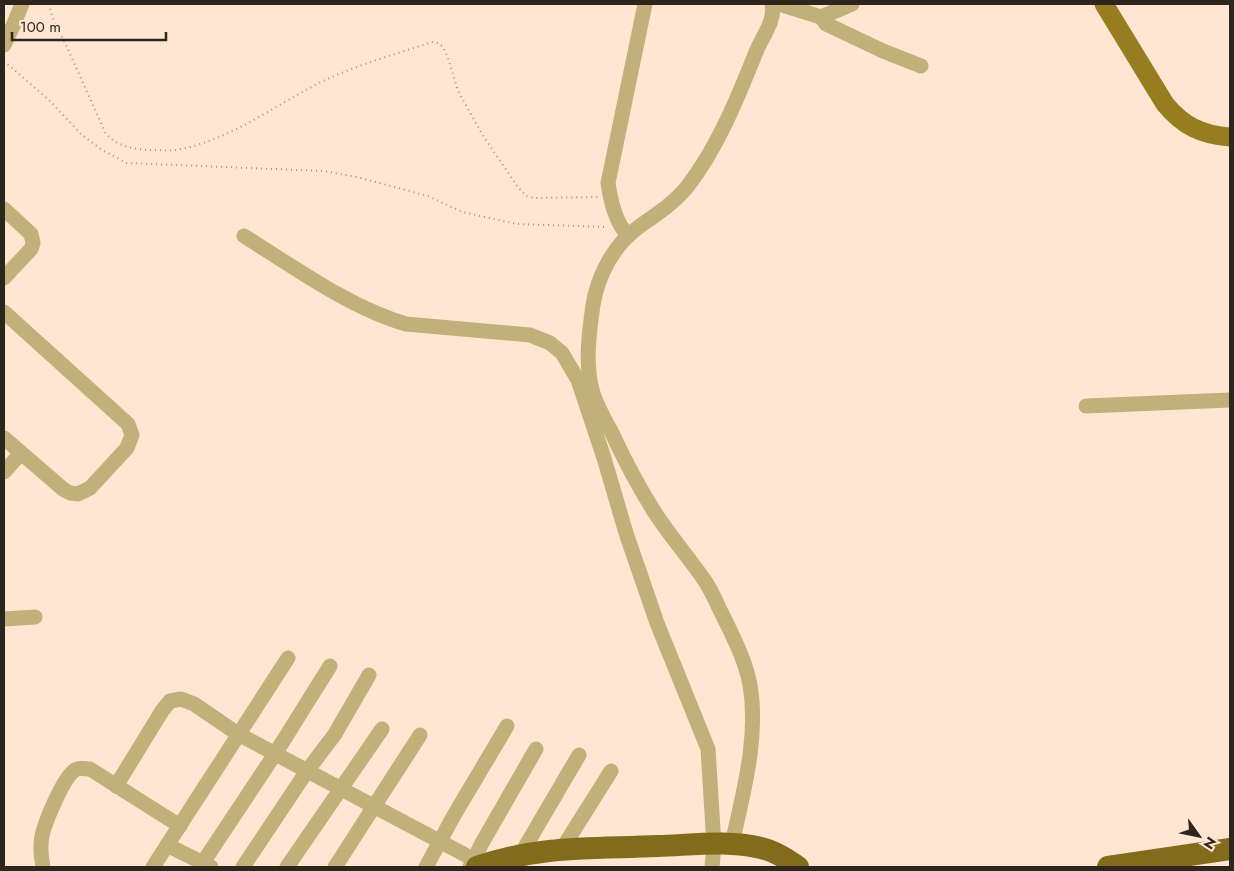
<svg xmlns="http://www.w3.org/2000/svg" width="1234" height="871" viewBox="0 0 1234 871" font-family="Jost,sans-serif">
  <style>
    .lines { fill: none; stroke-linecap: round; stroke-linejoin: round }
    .path { stroke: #a69486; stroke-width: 2; stroke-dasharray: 1 4; stroke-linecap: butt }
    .minor { stroke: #c1b07a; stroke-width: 15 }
    .major { stroke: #977d1f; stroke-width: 19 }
    .highway { stroke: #826c1c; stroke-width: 22 }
  </style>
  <rect width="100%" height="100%" fill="#fee6d3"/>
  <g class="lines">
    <g class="path">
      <path d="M49 4 52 16 66 45 105 132C115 146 133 149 149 150 158 150 167 151 176 150 228 141 271 108 317 84 353 66 393 55 432 42L438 43 443 47 448 58 458 91 482 134 517 186 526 196 535 198 598 197"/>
      <polyline points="4,61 50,101 82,135 102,150 127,163 323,171 357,177 428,196 462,212 517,224 607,227"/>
    </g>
    <g class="minor">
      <polyline points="779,4 821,17 852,4"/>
      <polyline points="821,17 826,24 883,51 921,66"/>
      <polyline points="4,45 13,26 22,4"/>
      <polyline points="4,209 31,234 33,243 31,249 4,278"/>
      <path d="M244 236C294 267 350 308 406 324L530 335 550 343 562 353 578 380 604 458 626 533 657 623 708 749 714 845 712 867"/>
      <path d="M628 236C615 221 611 202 608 183L645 4"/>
      <polyline points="4,312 128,424 132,435 127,448 90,488 78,494 70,493 63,489 4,438"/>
      <polyline points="1086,406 1230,400"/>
      <polyline points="4,472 21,453"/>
      <polyline points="4,619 35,617"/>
      <polyline points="116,786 162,711 170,701 181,699 194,704 238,734 473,859"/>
      <path d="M732 844C743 793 759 738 750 685 746 661 731 632 720 610 716 601 711 590 705 581 688 556 668 534 652 508 637 484 624 459 612 433 605 420 596 405 592 390 585 363 589 333 593 305 598 275 614 244 640 226 657 214 674 203 687 187 717 149 738 97 756 52 762 37 776 20 772 4"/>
      <polyline points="167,845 211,867"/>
      <polyline points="562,849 611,771"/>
      <polyline points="521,854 579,755"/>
      <path d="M43 867C41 857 40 846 42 836 45 822 63 778 75 770 79 767 85 769 90 769L180 826"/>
      <polyline points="153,867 288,658"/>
      <polyline points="200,867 275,754 330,666"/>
      <polyline points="243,867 307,771 335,734 369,675"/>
      <polyline points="287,867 382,729"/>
      <polyline points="335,867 420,735"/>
      <polyline points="426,867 453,817 507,726"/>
      <polyline points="470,867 482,843 536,749"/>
    </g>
    <path class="major" d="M1104 4 1165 104C1183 126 1202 135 1230 137"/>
    <g class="highway">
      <path d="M477 867C541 845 592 849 658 846 692 845 728 840 761 848 775 851 787 859 798 867"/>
      <polyline points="1108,867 1230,849"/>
    </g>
  </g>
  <rect width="1234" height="871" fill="none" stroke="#2e251d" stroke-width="10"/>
  <g transform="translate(1199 836) rotate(123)" stroke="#fee6d3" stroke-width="4" paint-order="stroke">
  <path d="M0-4L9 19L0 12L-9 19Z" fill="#2e251d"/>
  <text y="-8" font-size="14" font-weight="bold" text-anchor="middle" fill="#2e251d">N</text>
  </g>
  <path d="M12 32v8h154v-8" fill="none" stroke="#2e251d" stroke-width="2.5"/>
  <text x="20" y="32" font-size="15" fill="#2e251d" stroke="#fee6d3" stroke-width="4" paint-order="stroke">100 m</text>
</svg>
